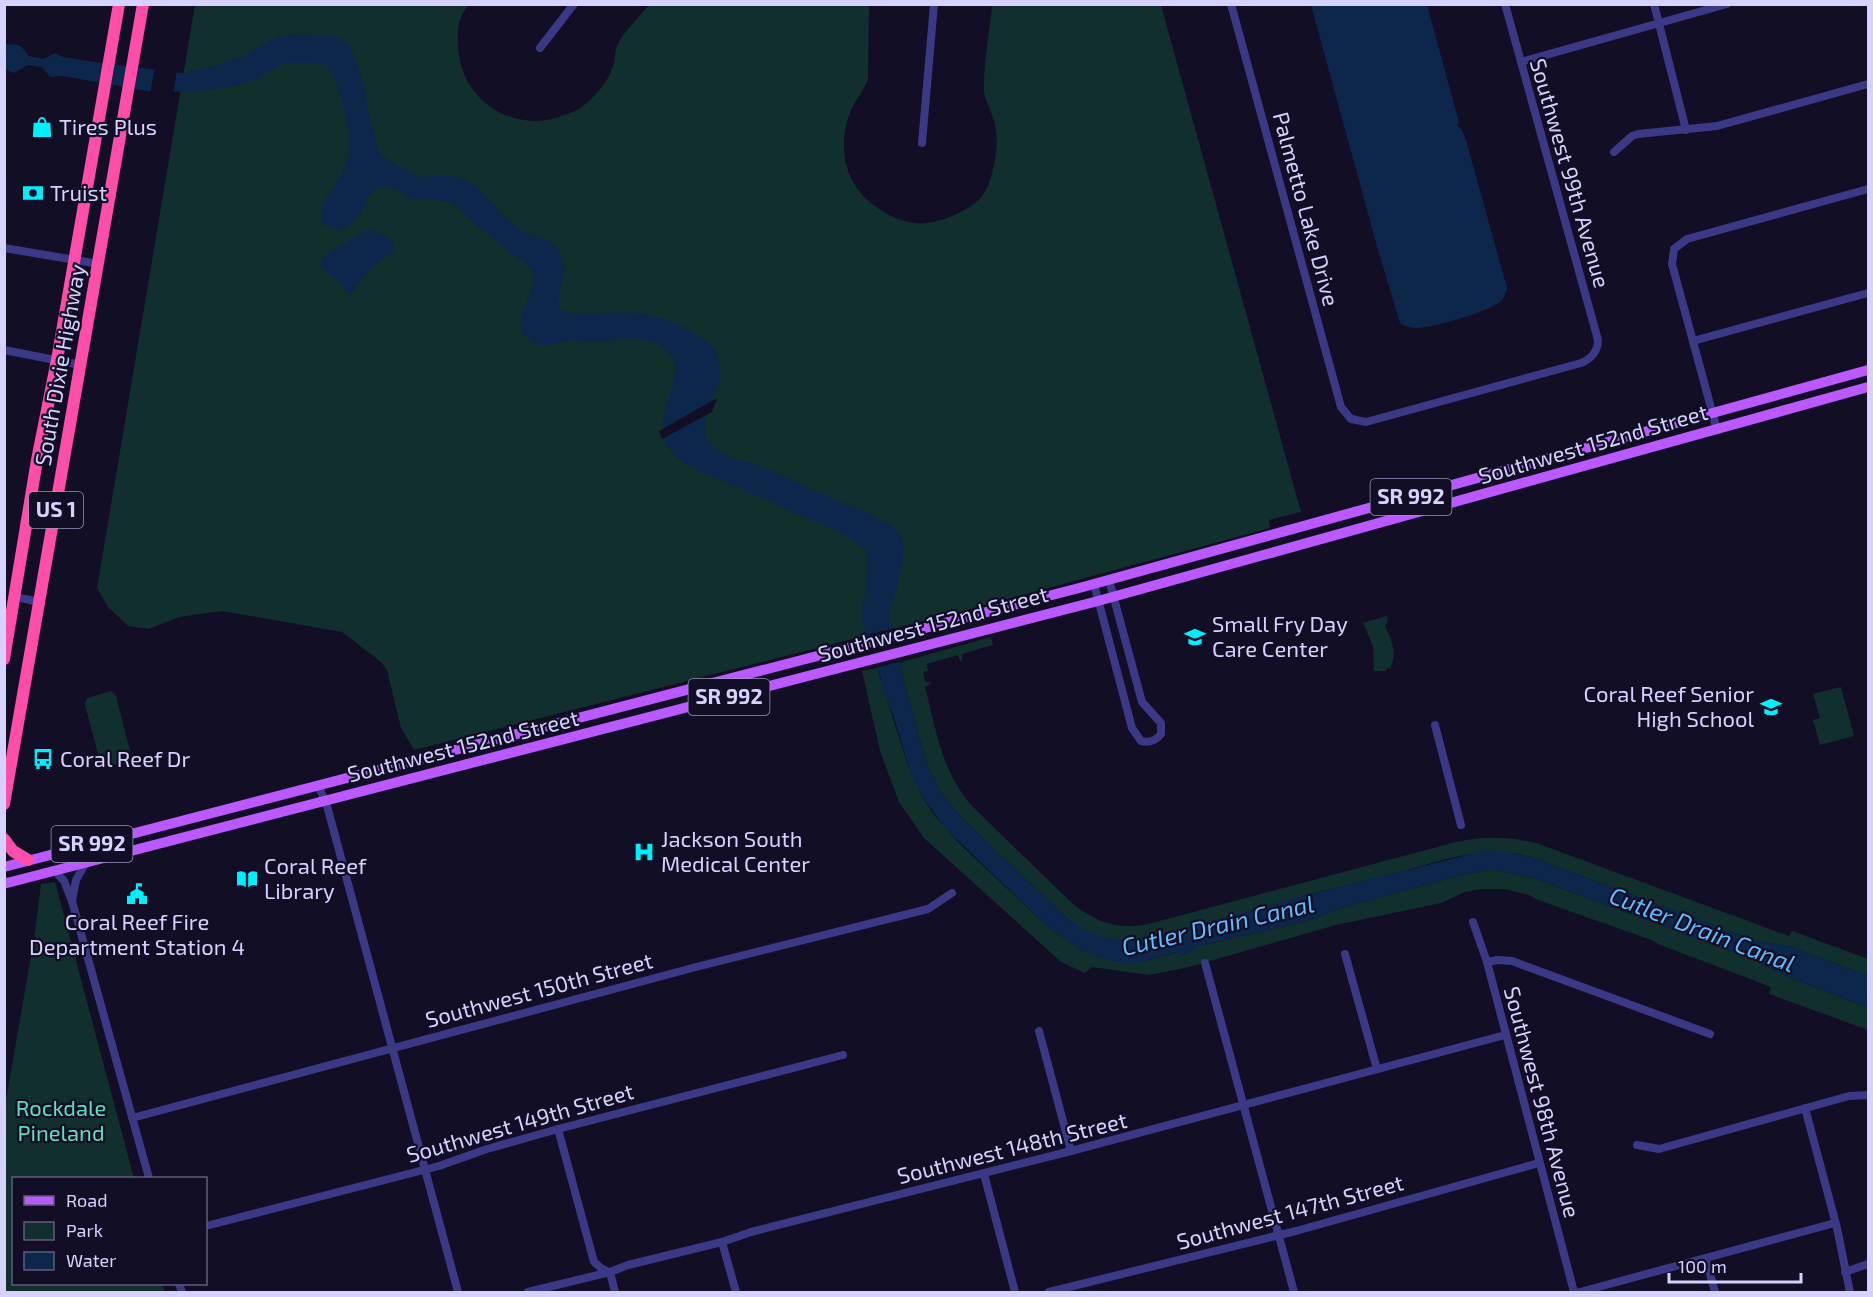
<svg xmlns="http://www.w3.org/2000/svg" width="1873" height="1297" viewBox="0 0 1873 1297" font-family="'Exo 2',sans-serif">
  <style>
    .green { fill: #112f2d }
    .water { fill: #0c274b }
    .pier { fill: #110e25 }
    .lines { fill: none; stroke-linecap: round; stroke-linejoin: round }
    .minor { stroke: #393985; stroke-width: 8 }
    .major { stroke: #ba59ff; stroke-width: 10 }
    .highway { stroke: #ff4daa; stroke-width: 12 }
    .labels { text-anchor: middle; stroke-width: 4.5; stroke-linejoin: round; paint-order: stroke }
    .shield { fill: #110e25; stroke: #9b97be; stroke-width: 1.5 }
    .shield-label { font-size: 21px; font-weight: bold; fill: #d6d2ff }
    .poi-label { font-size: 22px; fill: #d6d2ff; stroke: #110e25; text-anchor: start }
    .street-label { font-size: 22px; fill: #d6d2ff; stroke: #110e25 }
    .park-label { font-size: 22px; fill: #5ce1ba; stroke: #110e25 }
    .water-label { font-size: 24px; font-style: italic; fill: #60bcff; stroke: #110e25 }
  </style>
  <rect width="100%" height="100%" fill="#110e25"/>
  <g class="green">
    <path d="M195 5H469C459 15 457 29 458 43 458 100 515 137 567 114 572 112 579 110 583 106 595 97 609 81 613 66 616 59 614 51 618 44 625 30 639 17 649 5H869L868 78C866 88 858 96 853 106 844 124 841 147 847 167 854 196 885 218 913 223 930 225 947 219 961 212 975 204 983 199 989 183 995 166 1000 139 994 121 991 111 985 100 984 91 983 66 990 30 992 5H1161L1301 512 1269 520 1270 528 967 610 414 750 401 728 387 670 381 662 342 632 222 611 179 617 149 629 128 626 108 607 97 588Z"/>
    <path d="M1387 616 1388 621 1385 626C1392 642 1398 652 1390 669L1387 668 1386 671H1374L1373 646 1363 623Z"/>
    <path d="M991 637 993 645 962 654V661H960L958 655 927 664 928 671 923 672 925 681 932 683 925 687C937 732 941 770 972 806L1075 906C1099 923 1119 930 1148 924L1452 843C1481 836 1510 836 1539 844L1789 936 1792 931 1868 959V976L1791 947 1753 940 1534 858C1489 843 1444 860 1400 872 1364 882 1326 889 1290 900 1259 909 1228 917 1198 926 1173 933 1148 942 1122 941 1102 941 1084 931 1068 919L961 817 941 792 927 764 900 667 902 662Z"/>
    <polygon points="877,668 908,765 921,795 934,815 960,844 1048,927 1083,951 1114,961 1141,962 1178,952 1180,955 1189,953 1191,950 1199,946 1307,921 1341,908 1462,875 1489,870 1500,871 1533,878 1671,929 1756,960 1779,973 1868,1008 1868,1030 1769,994 1771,987 1658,944 1654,941 1538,900 1529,895 1505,889 1480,889 1465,892 1441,903 1336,925 1189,967 1149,975 1092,967 1085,973 1061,962 924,838 899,802 880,751 862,671"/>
    <polygon points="1841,687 1854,736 1820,745 1813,720 1820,718 1813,694"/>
    <path d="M111 691 116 696 131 754 126 761C117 764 106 770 100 761L85 705 87 698Z"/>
    <polygon points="55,882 134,1178 14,1178 14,1284 162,1284 165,1292 5,1292 5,1105 34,939 41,884"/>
  </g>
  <g class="water">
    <path d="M1311 5H1427L1459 122 1457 126 1461 128 1466 140 1507 288C1506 293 1504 297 1501 301 1489 312 1429 329 1414 328 1408 327 1405 326 1400 323L1378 250Z"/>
    <path d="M294 35 332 36 347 42C362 66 366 98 372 125 375 135 376 148 382 155 385 159 414 175 418 176 433 178 445 172 463 179 486 188 499 216 521 230 537 240 551 234 562 256 570 274 556 292 559 309 573 318 613 311 631 313 658 315 684 324 706 341 747 371 686 416 712 445 723 457 742 460 757 465 781 475 804 486 827 496 846 505 891 519 902 537 907 545 898 586 895 595 894 600 891 603 890 608 887 623 900 648 902 665L900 667 927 764 941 792 961 817 1068 919C1093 937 1115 943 1145 939L1292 899 1483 851 1509 852 1534 858 1753 940 1791 947 1868 976V1008L1779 973 1756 960 1671 929 1533 878 1500 871 1489 870 1462 875 1341 908 1307 921 1199 946 1191 950 1189 953 1180 955 1177 952 1141 962 1125 963 1105 959 1083 951 1048 927 944 827 921 795 912 777 893 714 881 686V677L874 663 862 617 864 614 861 607 864 600 868 559 863 548 848 536 689 466C628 428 695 385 669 353 650 330 611 343 587 342 582 342 578 340 573 340 559 341 543 351 529 340 506 322 539 294 532 272 529 263 519 260 512 254 505 249 498 242 491 236 487 233 481 230 477 226 468 217 460 209 449 203 434 196 424 203 414 199 404 195 396 188 385 186 379 187 373 191 369 196 365 201 364 207 361 213 352 228 336 235 322 223 320 198 332 193 342 173 358 144 342 93 327 65L314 63H285L256 79 236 86 196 92 146 91 63 76 50 77 42 67 28 65 14 73 5 69V44C21 45 19 43 29 56L43 59 55 53 63 57 95 62 183 73 224 63 246 55 278 36Z"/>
    <polygon points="369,229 375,230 394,242 394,251 369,270 350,296 337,280 322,268 321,261 328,253"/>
  </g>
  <g class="pier">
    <polygon points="155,67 177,70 173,95 150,93"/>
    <polygon points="717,398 712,412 662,439 659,431"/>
    <polygon points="894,628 903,661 875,668 867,635"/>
  </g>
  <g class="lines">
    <g class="minor">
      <path d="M1231 4 1341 407 1351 419 1366 422 1581 363C1591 359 1598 351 1598 340L1505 4"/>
      <polyline points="1654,4 1686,130"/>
      <polyline points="540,48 574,4"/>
      <polyline points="1521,62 1727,4"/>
      <polyline points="922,143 934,4"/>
      <polyline points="1614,152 1632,136 1638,134 1717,126 1868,84"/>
      <polyline points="4,248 99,264"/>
      <polyline points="1693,341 1868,293"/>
      <polyline points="4,350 81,365"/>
      <polyline points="1717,430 1672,264 1674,249 1687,239 1868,189"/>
      <path d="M1094 584 1132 728 1141 741C1150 743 1156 741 1161 734V723L1142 702 1109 580"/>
      <polyline points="15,597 40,602"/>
      <polyline points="1435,725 1461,825"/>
      <polyline points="318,786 326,802 458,1292"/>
      <polyline points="56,872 64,881 72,901 149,1178"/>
      <polyline points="72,901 76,880 85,864"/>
      <polyline points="1473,922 1487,962 1574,1292"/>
      <polyline points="1345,954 1377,1069"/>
      <polyline points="1487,962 1498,960 1512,961 1710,1034"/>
      <polyline points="1205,963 1294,1292"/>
      <polyline points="1039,1031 1071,1151"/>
      <polyline points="1805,1108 1837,1228 1850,1292"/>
      <polyline points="132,1118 696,967 928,909 952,893"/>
      <polyline points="558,1129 594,1262 601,1268 609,1272"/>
      <polyline points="1637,1145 1659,1149 1849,1096 1868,1095"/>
      <polyline points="984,1174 1015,1292"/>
      <polyline points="206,1226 439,1166 487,1149 558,1129 843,1055"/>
      <polyline points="722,1242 736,1292"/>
      <polyline points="1706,1259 1715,1292"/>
      <polyline points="610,1272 615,1292"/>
      <polyline points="1845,1272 1868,1264"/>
      <polyline points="179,1284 182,1292"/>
      <polyline points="528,1292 610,1272 628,1265 722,1242 751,1232 1071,1151 1505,1035"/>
      <polyline points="1049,1292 1296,1231 1539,1163"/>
      <polyline points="1580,1292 1835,1223"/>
    </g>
    <g class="major">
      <polyline points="4,867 1083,587 1868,370"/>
      <polyline points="4,882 7,883 1098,601 1868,387"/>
    </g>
    <g class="highway">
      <polyline points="4,659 37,460 57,360 119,4"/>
      <polyline points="4,804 143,4"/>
      <polyline points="4,839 13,851 28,860"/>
    </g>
  </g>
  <defs>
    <symbol id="shop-bare" viewBox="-9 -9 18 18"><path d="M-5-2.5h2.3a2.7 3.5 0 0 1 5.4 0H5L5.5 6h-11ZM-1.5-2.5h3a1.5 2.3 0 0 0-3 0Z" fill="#00effd" stroke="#110e25" stroke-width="2.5" paint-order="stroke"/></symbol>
    <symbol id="bank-bare" viewBox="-9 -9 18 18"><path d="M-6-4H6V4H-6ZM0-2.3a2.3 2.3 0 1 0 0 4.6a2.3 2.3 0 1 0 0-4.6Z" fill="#00effd" stroke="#110e25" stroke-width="2.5" paint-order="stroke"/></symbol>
    <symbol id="school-bare" viewBox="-9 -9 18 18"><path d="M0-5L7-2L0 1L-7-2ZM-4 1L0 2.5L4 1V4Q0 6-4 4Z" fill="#00effd" stroke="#110e25" stroke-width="2.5" paint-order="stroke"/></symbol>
    <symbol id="bus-bare" viewBox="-9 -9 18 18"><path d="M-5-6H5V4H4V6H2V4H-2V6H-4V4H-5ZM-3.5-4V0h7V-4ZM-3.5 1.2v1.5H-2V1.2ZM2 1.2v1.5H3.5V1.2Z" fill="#00effd" stroke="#110e25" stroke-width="2.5" paint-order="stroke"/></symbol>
    <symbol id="hospital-bare" viewBox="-9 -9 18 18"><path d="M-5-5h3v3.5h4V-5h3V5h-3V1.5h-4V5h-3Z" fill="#00effd" stroke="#110e25" stroke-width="2.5" paint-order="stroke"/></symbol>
    <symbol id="library-bare" viewBox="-9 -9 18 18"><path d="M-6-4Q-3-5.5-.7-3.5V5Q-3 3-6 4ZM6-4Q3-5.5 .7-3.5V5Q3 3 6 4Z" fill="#00effd" stroke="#110e25" stroke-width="2.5" paint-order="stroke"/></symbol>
    <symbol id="civic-bare" viewBox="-9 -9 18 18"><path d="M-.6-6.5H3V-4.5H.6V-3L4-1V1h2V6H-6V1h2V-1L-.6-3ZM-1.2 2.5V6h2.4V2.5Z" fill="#00effd" stroke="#110e25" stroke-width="2.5" paint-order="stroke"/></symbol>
  </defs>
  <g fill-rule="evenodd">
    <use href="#shop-bare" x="27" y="112" width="30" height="30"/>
    <use href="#bank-bare" x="18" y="178" width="30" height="30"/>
    <use href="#school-bare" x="1180" y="622" width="30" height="30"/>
    <use href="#school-bare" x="1756" y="692" width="30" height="30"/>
    <use href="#bus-bare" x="28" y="744" width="30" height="30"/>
    <use href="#hospital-bare" x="629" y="837" width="30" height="30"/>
    <use href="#library-bare" x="232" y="864" width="30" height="30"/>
    <use href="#civic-bare" x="122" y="879" width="30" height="30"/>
  </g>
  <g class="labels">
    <g class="shield">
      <rect x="1370.5" y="479" width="81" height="36" rx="4.5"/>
      <rect x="29" y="492" width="54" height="36" rx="4.5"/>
      <rect x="688.5" y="679" width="81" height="36" rx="4.5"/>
      <rect x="51.5" y="826" width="81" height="36" rx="4.5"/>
    </g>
    <g class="shield-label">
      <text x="1411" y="504">SR 992</text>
      <text x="56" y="517">US 1</text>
      <text x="729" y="704">SR 992</text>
      <text x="92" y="851">SR 992</text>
    </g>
    <g class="poi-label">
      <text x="59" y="135">Tires Plus</text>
      <text x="50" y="201">Truist</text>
      <text x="1212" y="632">Small Fry Day<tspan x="1212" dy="25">Care Center</tspan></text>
      <text x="1754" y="702" text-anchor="end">Coral Reef Senior<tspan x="1754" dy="25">High School</tspan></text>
      <text x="60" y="767">Coral Reef Dr</text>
      <text x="661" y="847">Jackson South<tspan x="661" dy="25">Medical Center</tspan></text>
      <text x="264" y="874">Coral Reef<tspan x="264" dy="25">Library</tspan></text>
      <text x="137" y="930" text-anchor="middle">Coral Reef Fire<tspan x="137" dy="25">Department Station 4</tspan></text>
    </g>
    <g class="street-label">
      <text transform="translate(1570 173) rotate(74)" y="8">Southwest 99th Avenue</text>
      <text transform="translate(1306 209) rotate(75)" y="8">Palmetto Lake Drive</text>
      <text transform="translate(60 365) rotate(-80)" y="8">South Dixie Highway</text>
      <text transform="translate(1593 444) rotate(-16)" y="8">Southwest 152nd Street</text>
      <text transform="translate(933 624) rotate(-15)" y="8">Southwest 152nd Street</text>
      <text transform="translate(463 746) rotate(-14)" y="8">Southwest 152nd Street</text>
      <text transform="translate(539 990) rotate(-15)" y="8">Southwest 150th Street</text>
      <text transform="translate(1542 1102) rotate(75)" y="8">Southwest 98th Avenue</text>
      <text transform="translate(520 1123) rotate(-16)" y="8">Southwest 149th Street</text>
      <text transform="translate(1012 1148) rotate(-14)" y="8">Southwest 148th Street</text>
      <text transform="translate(1290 1212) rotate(-15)" y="8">Southwest 147th Street</text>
    </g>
    <g class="park-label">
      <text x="61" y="1116">Rockdale<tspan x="61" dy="25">Pineland</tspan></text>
    </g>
    <g class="water-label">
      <text transform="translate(1218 926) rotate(-13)" y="8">Cutler Drain Canal</text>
      <text transform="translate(1702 930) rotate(21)" y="8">Cutler Drain Canal</text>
    </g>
  </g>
  <rect width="1873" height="1297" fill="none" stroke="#d6d2ff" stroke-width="12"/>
  <rect x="12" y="1177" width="195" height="108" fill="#110e25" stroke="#605c7c" stroke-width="1.5"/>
  <rect x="24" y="1196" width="30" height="9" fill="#ba59ff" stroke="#605c7c" stroke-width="1.5"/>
  <text x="66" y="1207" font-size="18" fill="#d6d2ff">Road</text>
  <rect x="24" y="1222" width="30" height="18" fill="#112f2d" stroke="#605c7c" stroke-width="1.5"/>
  <text x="66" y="1237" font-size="18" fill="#d6d2ff">Park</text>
  <rect x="24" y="1252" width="30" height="18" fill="#0c274b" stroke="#605c7c" stroke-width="1.5"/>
  <text x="66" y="1267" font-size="18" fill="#d6d2ff">Water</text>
  <path d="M1669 1273v9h132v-9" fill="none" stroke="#d6d2ff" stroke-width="3"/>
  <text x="1678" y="1273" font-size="18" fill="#d6d2ff" stroke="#110e25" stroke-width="4.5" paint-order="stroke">100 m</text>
</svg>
